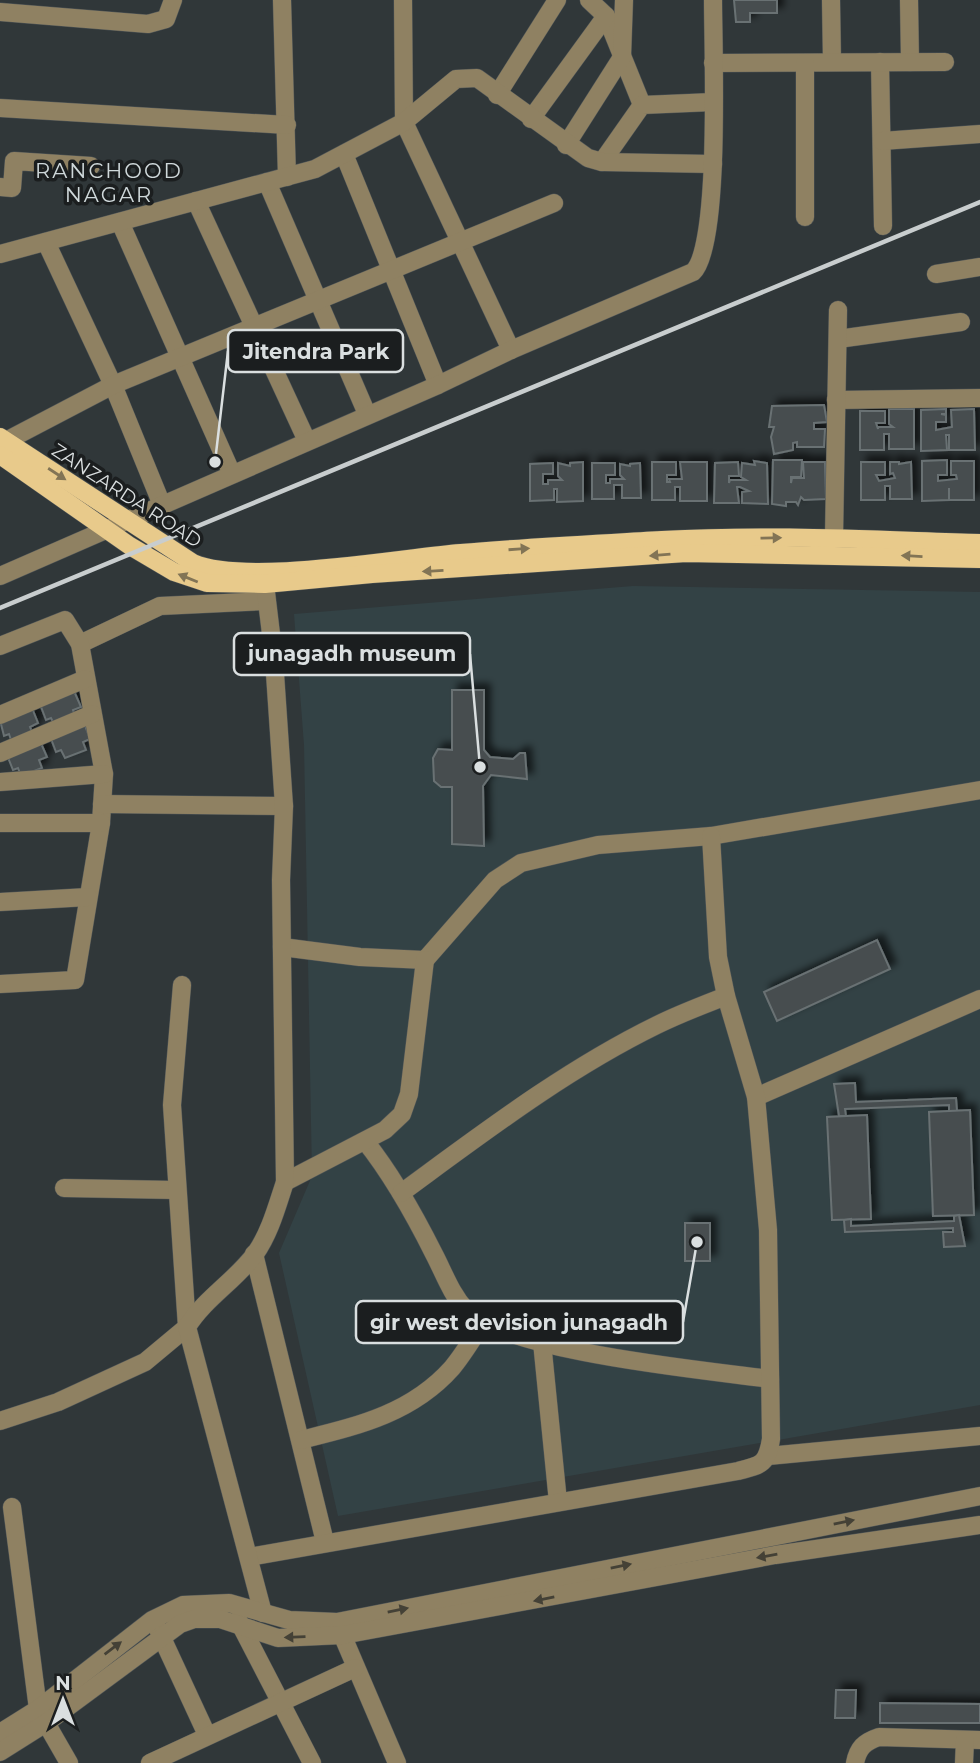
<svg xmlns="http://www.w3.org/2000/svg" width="980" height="1763" viewBox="0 0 980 1763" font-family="Montserrat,sans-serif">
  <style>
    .built { fill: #334245 }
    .building { fill: #464d4f; stroke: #697173; stroke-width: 2; filter: url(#shadow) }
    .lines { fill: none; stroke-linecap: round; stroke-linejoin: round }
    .minor-casing { stroke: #4f5557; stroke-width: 19 }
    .major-casing { stroke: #4f5557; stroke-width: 19 }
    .minor { stroke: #8f8162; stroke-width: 18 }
    .major { stroke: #e8ca8b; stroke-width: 18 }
    .rail { stroke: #c8cdce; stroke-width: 4.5 }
    .oneway { fill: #827455 }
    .oneway2 { fill: #444136 }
    .labels { text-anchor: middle; stroke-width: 7; stroke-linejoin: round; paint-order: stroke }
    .street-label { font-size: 19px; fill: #dadfe0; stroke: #1b1e1f }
    .neighbourhood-label { font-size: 21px; letter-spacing: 2px; fill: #cfd8da; stroke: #1b1e1f }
    .leader { fill: none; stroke: #dadfe0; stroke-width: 2.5 }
    .callout-dot { fill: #dadfe0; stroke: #1b1e1f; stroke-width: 2.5 }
    .callout { fill: #1b1e1f; stroke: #dadfe0; stroke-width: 2.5 }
    .callout-label { font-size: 21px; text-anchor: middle; font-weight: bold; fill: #dadfe0 }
  </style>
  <defs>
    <filter id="shadow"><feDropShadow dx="6" dy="-6" stdDeviation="3.5" flood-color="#0009"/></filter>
  </defs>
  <rect width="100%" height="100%" fill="#303739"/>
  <polygon class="built" points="633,586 980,592 980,1405 338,1516 279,1253 312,1176 304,745 294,614"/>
  <g class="building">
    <polygon points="734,0 777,0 777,13 750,13 750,22 736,22"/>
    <polygon points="824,405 827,422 814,423 814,429 825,429 824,447 797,447 797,442 793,443 793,450 774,454 771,437 774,427 769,427 772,406"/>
    <polygon points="889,409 914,409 914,449 889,449 889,434 884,434 884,450 860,450 860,411 885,411 885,423 876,423 878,429 878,427 893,427 889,424"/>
    <polygon points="946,409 946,414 941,414 946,415 946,422 936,422 936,430 952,427 951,410 974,409 975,450 949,450 949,435 946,435 947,450 921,451 921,410"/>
    <polygon points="773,460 802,460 801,477 791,477 791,483 792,478 804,478 803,462 825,462 826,499 804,500 801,497 798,505 796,502 786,502 786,506 772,504"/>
    <polygon points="947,460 947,475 938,475 938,481 957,479 956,475 951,475 951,461 974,461 974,500 949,500 949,488 949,500 922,501 922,461"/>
    <polygon points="754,461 767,463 768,504 742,503 742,492 749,491 740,487 737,487 739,503 714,503 715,463 738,462 739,476 729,476 729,483 730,480 746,480 741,477 742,463 755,465"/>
    <polygon points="583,462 583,501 557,502 557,489 554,489 554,500 530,501 530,464 553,463 553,474 543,474 543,484 548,484 548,480 562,480 558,476 558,463 570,466 570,463"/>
    <polygon points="652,462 676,462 676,475 667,475 667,482 670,482 669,479 682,479 680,462 707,462 707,501 680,501 680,487 675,487 675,500 652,500"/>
    <polygon points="861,462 885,462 885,475 876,475 879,481 895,478 893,473 890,474 890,462 899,462 899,464 911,462 912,499 890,499 890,486 885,486 885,500 861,500"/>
    <polygon points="592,463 615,463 615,475 606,475 606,483 610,483 610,479 624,479 620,475 620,464 630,466 630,464 640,463 641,498 622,498 622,485 614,485 614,499 592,499"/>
    <polygon points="452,690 484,690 484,750 490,757 513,759 520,753 525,753 527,779 491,775 483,786 484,846 452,844 452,787 441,787 434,781 433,758 438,749 452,750"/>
    <polygon points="74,691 81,707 73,710 76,718 55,726 51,718 46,720 40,704"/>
    <polygon points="32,708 38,723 30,727 33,734 12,743 9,734 4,736 0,720"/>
    <polygon points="84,723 90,739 83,742 86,750 65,758 61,750 56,752 50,736"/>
    <polygon points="40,741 47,757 39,760 42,768 21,776 18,768 13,770 7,755"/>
    <polygon points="877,940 890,969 777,1021 764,992"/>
    <polygon points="855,1083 856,1102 956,1098 957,1111 949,1111 949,1105 845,1109 846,1116 839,1116 834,1084"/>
    <polygon points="970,1110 974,1215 933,1216 929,1112"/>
    <polygon points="867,1115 871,1219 832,1220 827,1117"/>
    <polygon points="959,1215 965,1246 944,1247 943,1232 953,1232 953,1228 845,1232 844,1220 851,1219 851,1226 954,1221 954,1216"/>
    <rect x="685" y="1223" width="25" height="38"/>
    <polygon points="836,1690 856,1690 855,1718 835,1718"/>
    <polygon points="880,1703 980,1704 980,1723 880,1723"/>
  </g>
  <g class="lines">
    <defs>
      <g id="minor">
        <polyline points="282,0 287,177"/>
        <polyline points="403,0 404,122 511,350"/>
        <polyline points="589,0 606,16 642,105"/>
        <polyline points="831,0 832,62"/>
        <polyline points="909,0 910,62"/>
        <polyline points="0,12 148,24 166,19 173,0"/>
        <polyline points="880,62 883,226"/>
        <polyline points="713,63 945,62"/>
        <polyline points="805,63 805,217"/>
        <polyline points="497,95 557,0"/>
        <polyline points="0,108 287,125"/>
        <polyline points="531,119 606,16"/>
        <polyline points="882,141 980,134"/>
        <polyline points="566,145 622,57 624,0"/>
        <polyline points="344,154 438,385"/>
        <polyline points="602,162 642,105 713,102"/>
        <polyline points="267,182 367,414"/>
        <polyline points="0,187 12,188 14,161 91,166"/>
        <polyline points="196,201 307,441"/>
        <polyline points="120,222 232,474"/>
        <polyline points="46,242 113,385 162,505"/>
        <polyline points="0,254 315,169 404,122 456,79 477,78 588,158 602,162 713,164"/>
        <polyline points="936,274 980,267"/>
        <polyline points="838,339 961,322"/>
        <polyline points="836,400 980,398"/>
        <polyline points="6,441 113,385 554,203"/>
        <polyline points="834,537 838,310"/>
        <path d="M0 576 438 385 511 350 693 272C721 247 713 46 713 0"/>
        <polyline points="80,644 160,606 266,601"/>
        <polyline points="0,646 65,620 80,644 104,774 101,823 75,980 0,984"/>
        <polyline points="0,715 85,679"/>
        <polyline points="0,753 92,714"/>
        <polyline points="0,782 104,774"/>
        <polyline points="102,804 284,806"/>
        <polyline points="0,823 101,823"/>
        <polyline points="0,902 88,897"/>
        <polyline points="282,947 360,957 425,960 495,880 521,863 598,845 711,836 980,790"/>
        <polyline points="756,1097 980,999"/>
        <path d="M365 1141C393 1176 414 1214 434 1254 444 1273 451 1294 466 1310 509 1352 705 1370 770 1379"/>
        <polyline points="285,1182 385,1130 402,1114 409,1094 425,960"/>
        <polyline points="64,1188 176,1190"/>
        <path d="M401 1193C483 1133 565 1070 657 1025 679 1014 703 1005 726 996"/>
        <polyline points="254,1254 325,1542"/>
        <polyline points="542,1342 558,1502"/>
        <polyline points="0,1421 58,1402 145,1362 187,1327 172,1105 182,985"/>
        <path d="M301 1440C357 1426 411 1414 452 1368 463 1355 473 1338 483 1323"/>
        <polyline points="768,1456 980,1436"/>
        <polyline points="12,1507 38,1709 69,1763"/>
        <path d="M249 1557 738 1471C762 1465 767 1464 771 1439L768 1230 756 1097 726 996 718 957 711 836"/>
        <path d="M263 1613 187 1327C205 1298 235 1281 255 1254 270 1233 277 1206 285 1182L281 880 284 806 274 659 265 584"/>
        <polyline points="238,1620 312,1763"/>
        <polyline points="338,1625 397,1763"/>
        <polyline points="157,1627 207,1735"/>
        <polyline points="0,1733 38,1709 152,1620 183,1605 229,1603 289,1620 337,1622 980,1496"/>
        <polyline points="0,1752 46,1723 180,1624 194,1619 220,1619 278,1638 343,1635 775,1555 980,1525"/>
        <polyline points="150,1763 355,1668"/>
        <path d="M855 1763C858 1748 864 1742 879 1737L980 1740"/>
        <polyline points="964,1763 965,1740"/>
      </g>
      <g id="major">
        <path d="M0 437 193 563C247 586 398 558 461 553 528 547 595 544 662 540 768 534 874 540 980 543"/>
        <polyline points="0,455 130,546 174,572 207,583 265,584 372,574 686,553 980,559"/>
      </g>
    </defs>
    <use href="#minor" class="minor-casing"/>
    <use href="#major" class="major-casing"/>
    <use href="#minor" class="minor"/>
    <use href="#major" class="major"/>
    <polyline class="rail" points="0,608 980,202"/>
  </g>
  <defs><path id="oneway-solid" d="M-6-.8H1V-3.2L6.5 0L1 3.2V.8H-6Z" transform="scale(1.75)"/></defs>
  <g class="oneway">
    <use href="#oneway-solid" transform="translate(57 474) rotate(33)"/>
    <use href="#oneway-solid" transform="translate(771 538) rotate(-1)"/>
    <use href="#oneway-solid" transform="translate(519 549) rotate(-4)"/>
    <use href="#oneway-solid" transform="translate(660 555) rotate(175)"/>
    <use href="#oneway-solid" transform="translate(912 556) rotate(-177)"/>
    <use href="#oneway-solid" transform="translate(433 571) rotate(177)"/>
    <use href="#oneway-solid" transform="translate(188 578) rotate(-158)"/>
  </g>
  <g class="oneway2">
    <use href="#oneway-solid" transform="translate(844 1522) rotate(-11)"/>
    <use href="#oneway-solid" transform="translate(767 1556) rotate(170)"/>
    <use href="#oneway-solid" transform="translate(621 1566) rotate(-11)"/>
    <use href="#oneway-solid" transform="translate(544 1599) rotate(169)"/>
    <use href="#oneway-solid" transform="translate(398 1610) rotate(-11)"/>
    <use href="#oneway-solid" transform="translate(295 1637) rotate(178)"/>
    <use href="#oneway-solid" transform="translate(113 1648) rotate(-37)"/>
  </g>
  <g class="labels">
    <g class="street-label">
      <text transform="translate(127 495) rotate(33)" y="7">ZANZARDA ROAD</text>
    </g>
    <g class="neighbourhood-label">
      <text x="109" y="178">RANCHOOD<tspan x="109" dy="24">NAGAR</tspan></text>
    </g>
  </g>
  <path class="leader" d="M215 462L228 351M480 767L470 654M697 1242L683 1322"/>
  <g class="callout-dot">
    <circle cx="215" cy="462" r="7"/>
    <circle cx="480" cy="767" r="7"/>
    <circle cx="697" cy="1242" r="7"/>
  </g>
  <g class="callout">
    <rect x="228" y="330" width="175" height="42" rx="7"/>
    <rect x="234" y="633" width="236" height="42" rx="7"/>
    <rect x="356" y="1301" width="327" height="42" rx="7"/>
  </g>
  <g class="callout-label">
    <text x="316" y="359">Jitendra Park</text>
    <text x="352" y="661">junagadh museum</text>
    <text x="519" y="1330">gir west devision junagadh</text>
  </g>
  <g transform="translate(63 1700)" stroke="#1b1e1f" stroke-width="5" paint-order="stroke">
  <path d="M0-5L12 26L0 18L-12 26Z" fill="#dadfe0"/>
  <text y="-10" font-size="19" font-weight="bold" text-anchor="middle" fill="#dadfe0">N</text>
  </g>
</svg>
